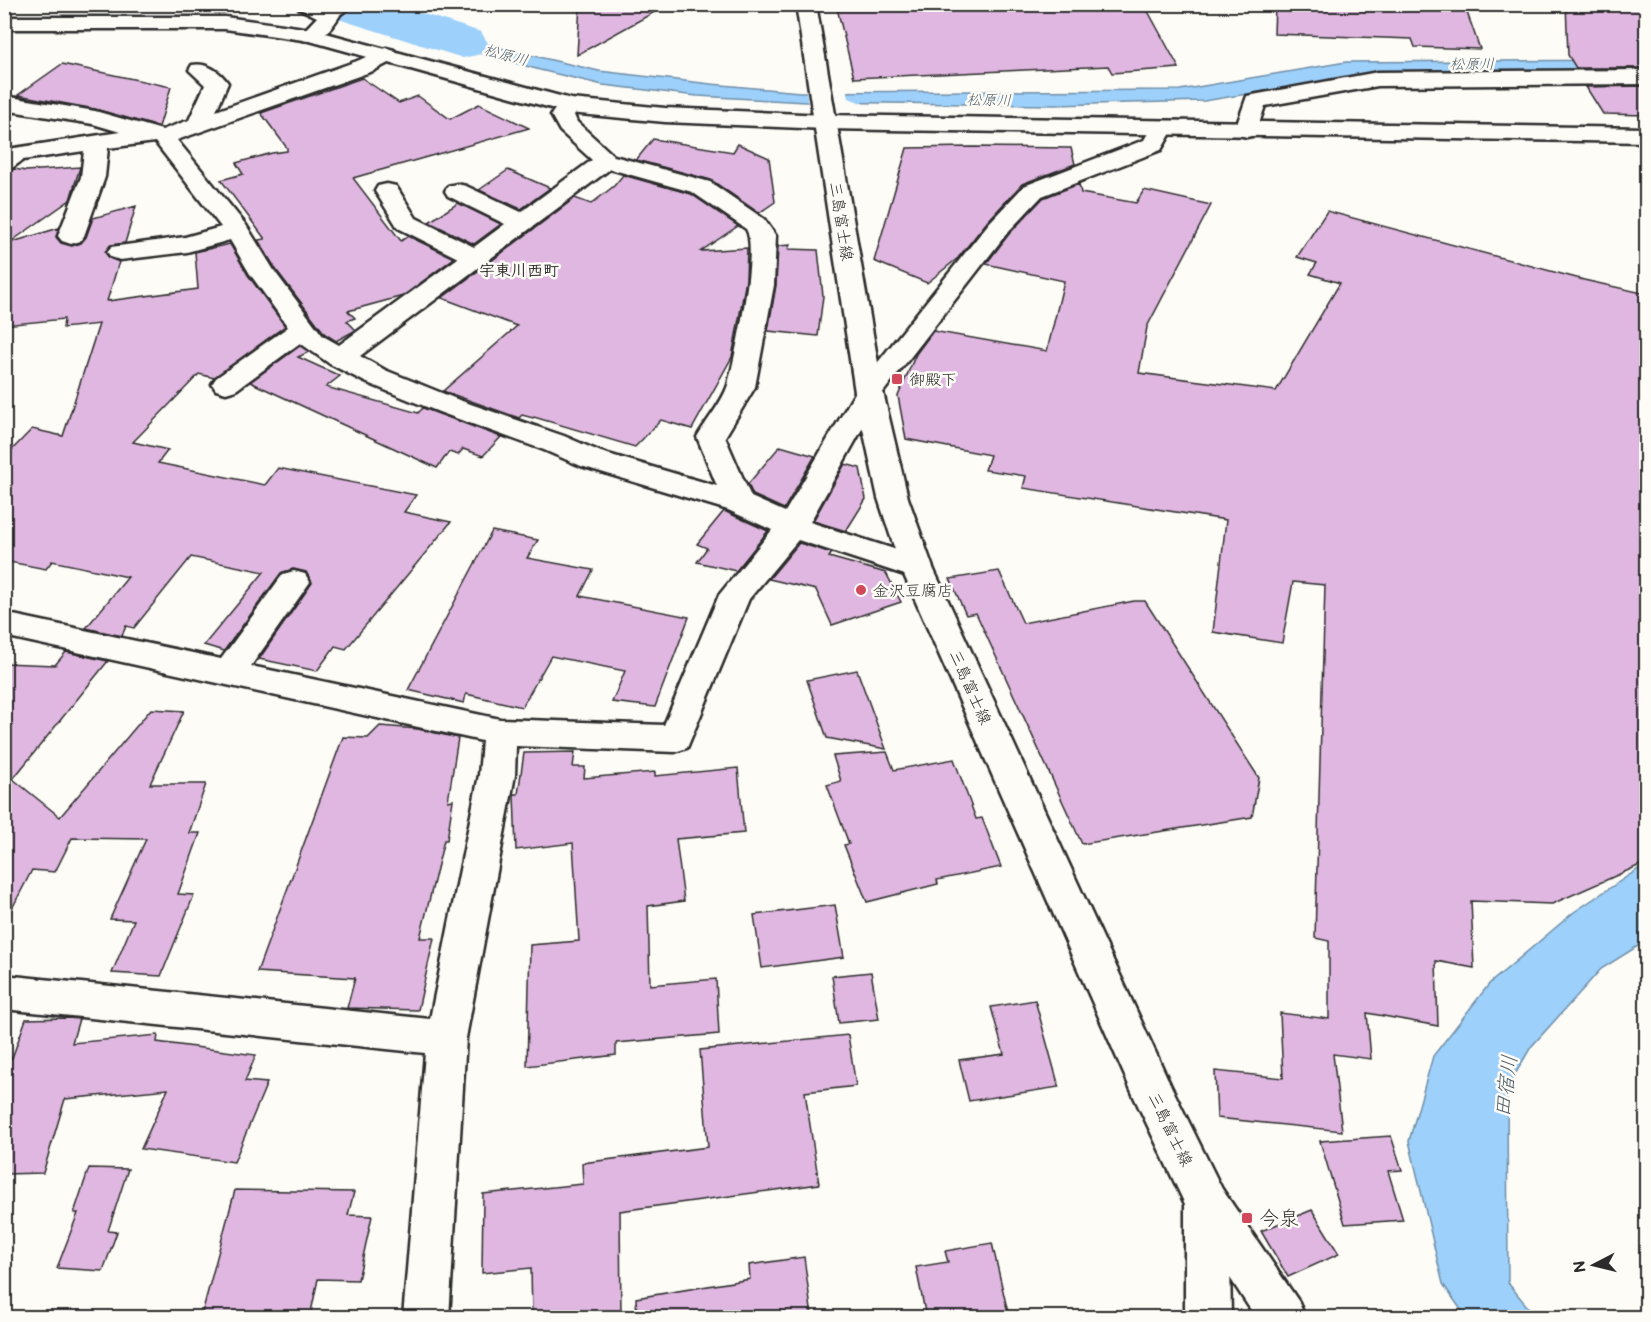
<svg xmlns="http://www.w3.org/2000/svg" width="1651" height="1322" viewBox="0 0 1651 1322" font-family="'Balsamiq Sans','Klee One',sans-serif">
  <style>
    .water { fill: #9dd0fa; stroke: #6f8ea7; stroke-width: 1.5 }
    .pier { fill: #fdfcf7 }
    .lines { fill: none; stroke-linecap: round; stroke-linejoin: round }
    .river { fill: #9dd0fa; fill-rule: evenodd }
    .building { fill: #dfb7e0; stroke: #2b2b2b; stroke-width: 1.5 }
    .lane-casing { stroke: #2b2b2b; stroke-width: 5 }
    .street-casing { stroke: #2b2b2b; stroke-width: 5 }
    .secondary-casing { stroke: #2b2b2b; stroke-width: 5 }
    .primary-casing { stroke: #2b2b2b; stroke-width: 5 }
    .lane { fill: #fdfcf7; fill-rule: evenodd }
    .street { fill: #fdfcf7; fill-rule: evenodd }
    .secondary { fill: #fdfcf7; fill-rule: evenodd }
    .primary { fill: #fdfcf7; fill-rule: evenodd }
    .poi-dot { fill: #d1495b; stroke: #fdfcf7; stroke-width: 2 }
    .labels { text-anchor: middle; stroke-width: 5; stroke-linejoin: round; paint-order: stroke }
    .far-water-label { font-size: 15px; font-style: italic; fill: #4d5d69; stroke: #fdfcf7 }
    .street-label { font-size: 16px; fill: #2b2b2b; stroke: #fdfcf7 }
    .far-quarter-label { font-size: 16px; font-weight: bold; fill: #2b2b2b; stroke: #fdfcf7 }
    .poi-label { font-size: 16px; fill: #2b2b2b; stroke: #fdfcf7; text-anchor: start }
    .near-poi-label { font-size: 20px; fill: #2b2b2b; stroke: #fdfcf7; text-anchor: start }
    .near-water-label { font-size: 21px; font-style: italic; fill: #4d5d69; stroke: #fdfcf7 }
  </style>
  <rect width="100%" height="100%" fill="#fdfcf7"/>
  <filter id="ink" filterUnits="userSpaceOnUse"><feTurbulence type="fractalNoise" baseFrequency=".0167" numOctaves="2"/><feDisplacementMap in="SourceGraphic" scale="12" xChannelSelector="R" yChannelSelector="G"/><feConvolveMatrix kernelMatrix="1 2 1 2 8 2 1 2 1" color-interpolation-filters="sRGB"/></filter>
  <g filter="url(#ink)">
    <g class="water">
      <polygon points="367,8 496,47 599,71 711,84 800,92 1180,90 1346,62 1646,60 1646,69 1376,73 1204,101 1055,105 806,102 697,96 603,85 540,70 352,17"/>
      <polygon points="1646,864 1646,941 1601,969 1531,1047 1507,1088 1508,1283 1536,1317 1466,1317 1443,1284 1409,1141 1433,1056 1490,983 1574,912"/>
    </g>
    <polygon class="pier" points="806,90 847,90 849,98 864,104 808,104"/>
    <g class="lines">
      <polygon class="river" points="315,4 392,4 481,32 488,43 481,54 463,58 322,14"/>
    </g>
    <g class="building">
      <polygon points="580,4 669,4 577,55"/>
      <polygon points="836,4 1039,4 1039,10 1144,4 1179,68 1112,73 1108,66 854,78"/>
      <polygon points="1275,4 1464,4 1480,49 1415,47 1412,39 1274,34"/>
      <polygon points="1566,4 1647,4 1647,68 1576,68 1568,55"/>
      <polygon points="62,64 171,87 159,127 95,109 18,95"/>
      <polygon points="362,78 399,103 418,96 450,119 479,104 529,128 353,178 401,241 408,236 454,258 403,296 348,311 355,318 347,321 356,330 336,341 325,334 277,271 258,240 265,239 221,180 243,174 236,163 272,153 287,151 287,148 261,113"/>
      <polygon points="1647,86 1647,115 1603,114 1586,87"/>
      <polygon points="653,139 733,152 738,144 769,158 775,202 759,213 711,180 636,160"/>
      <polygon points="972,147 1071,148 1075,164 1022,184 987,222 958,258 927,283 874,261 907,148"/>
      <polygon points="80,167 70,200 9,243 59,228 56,237 61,243 72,246 81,243 86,237 93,218 136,206 125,243 111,245 105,252 109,258 119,262 107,301 198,289 195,252 230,244 248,275 285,326 214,378 199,374 133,442 168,450 158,463 265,485 278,468 416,495 404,512 451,522 346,649 335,646 317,671 259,659 312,583 306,572 293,569 281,573 224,651 204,645 264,572 191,557 134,628 126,626 122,636 86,628 128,577 52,561 46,569 4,561 4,458 32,429 63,436 99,324 63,328 64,319 4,325 4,172 14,169 26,171"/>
      <polygon points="508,170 550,188 521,209 479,190"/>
      <polygon points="623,175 691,194 738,226 701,251 747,248 746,280 732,357 692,429 661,420 635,447 534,417 533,418 522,415 519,418 443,391 517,326 442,298 575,198 591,204 614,186"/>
      <polygon points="1079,184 1081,193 1136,203 1144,190 1211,205 1147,327 1139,373 1276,391 1340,283 1310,274 1317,263 1297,257 1327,211 1584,280 1647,294 1647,389 1640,421 1647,436 1647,862 1552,904 1471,901 1474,968 1436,961 1438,1026 1367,1013 1371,1059 1333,1054 1342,1131 1217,1118 1215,1071 1283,1078 1280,1013 1329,1019 1329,941 1315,938 1325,585 1293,582 1282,643 1213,632 1226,520 1023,488 1026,476 985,470 990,455 906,439 898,396 916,354 933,331 1047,351 1064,281 986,264 1009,234 1043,198"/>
      <polygon points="458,203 501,224 474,244 429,222"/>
      <polygon points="790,245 788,249 818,250 823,296 818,336 768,331 776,285 778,246"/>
      <polygon points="300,346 309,352 298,357 340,376 326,387 418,413 423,408 501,437 483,456 463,449 458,455 449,452 437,468 250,382"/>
      <polygon points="780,446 815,456 784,509 753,495 748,484"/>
      <polygon points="845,464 860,468 866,499 846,531 813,521"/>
      <polygon points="724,511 768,531 736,571 697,562 707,548 697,544"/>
      <polygon points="492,531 538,540 527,558 593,570 580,596 689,617 655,707 612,702 625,671 551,656 522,707 466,694 464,703 408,690"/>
      <polygon points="799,543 832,553 829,557 886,573 901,602 832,625 816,590 769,579"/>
      <polygon points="999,571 1023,623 1134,601 1145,601 1259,778 1252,817 1082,844 976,613 966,615 950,579"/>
      <polygon points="66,652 108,661 13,779 60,817 151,709 184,711 150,784 206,784 189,833 200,833 178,894 194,895 161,976 112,973 134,920 110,919 146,839 72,838 55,872 32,870 4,924 4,663 55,665"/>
      <polygon points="857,670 886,749 827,738 807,680"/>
      <polygon points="380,726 418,729 458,738 448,801 453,800 447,840 444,840 420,938 434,938 418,1010 347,1008 355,978 257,972 343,737 368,738"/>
      <polygon points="575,752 573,767 585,767 584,778 655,772 655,776 738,768 744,833 676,839 684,901 648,906 650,985 716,979 719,1034 616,1043 616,1055 527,1066 530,945 579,941 573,843 516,850 514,794 518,794 524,753"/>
      <polygon points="887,752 894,770 954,759 976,819 982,818 1001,867 937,880 938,884 867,902 844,845 849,844 827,785 841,781 833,756"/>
      <polygon points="835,905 844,957 762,968 754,915"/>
      <polygon points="871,972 879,1019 839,1023 832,976"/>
      <polygon points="1035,1000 1059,1087 969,1101 959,1060 1004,1054 991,1007"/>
      <polygon points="68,1018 79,1019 72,1043 158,1035 157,1042 256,1055 245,1081 267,1083 234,1162 141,1149 168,1089 65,1099 43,1173 4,1174 4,1059 12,1058 26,1019"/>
      <polygon points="848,1035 856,1086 805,1092 819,1184 620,1211 621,1317 532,1317 531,1268 482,1273 483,1194 583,1184 582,1163 708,1147 700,1050"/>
      <polygon points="1391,1136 1402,1170 1388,1171 1403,1220 1345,1224 1320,1141"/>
      <polygon points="89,1168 128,1169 108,1231 117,1232 103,1271 57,1268 78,1213 74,1213"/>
      <polygon points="235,1190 354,1192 348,1215 372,1216 358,1280 318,1279 310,1317 201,1317"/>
      <polygon points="1312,1210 1339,1254 1288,1277 1261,1231"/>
      <polygon points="992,1243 1009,1317 926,1317 916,1267 948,1262 945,1251"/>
      <polygon points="804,1257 812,1317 637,1317 636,1298 750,1279 749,1265"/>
    </g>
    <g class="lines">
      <defs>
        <polygon id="lane" points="337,4 355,4 335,18 325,18 323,15"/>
        <g id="street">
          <path d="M295 4C310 4 331 1 340 15 332 28 320 44 303 40L300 35 317 17 298 8Z"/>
          <path d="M386 48 394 50 397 55 394 60 373 71 177 140 246 225 275 272 323 336 339 345 458 258 398 228 375 191 378 186 387 184 396 186 416 218 474 247 505 224 448 196 445 191 448 186 457 184 466 186 521 212 592 160 560 131 551 115C558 104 563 98 577 101L580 106 574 115 577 122 614 156 710 182 764 219 776 236 774 285 755 387 725 437 751 497 785 512 859 386 989 223 1024 186 1144 140 1154 123 1162 121 1170 123 1174 128 1161 150 1042 196 1007 233 881 395 810 522 928 560 933 568 928 576 917 579 798 540 749 599 687 748 675 752 516 746 515 775 466 1038 449 1318H403L425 1053 4 1009V975L430 1019 479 775 482 741 4 636V613L221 659 283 574 294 571 305 574 310 582 251 666 500 719 664 725 719 595 772 530 728 510 581 466 544 450 439 412 365 382 330 364 300 343 236 390 226 393 216 390 212 384 216 378 288 327 250 274 230 240 187 252 120 260 111 257 107 252 111 247 185 237 221 227 155 142 108 148 105 177 84 236 80 241 71 244 62 241 58 236 81 177 84 151 23 160 12 168 4 170V151L8 149 120 132 93 124 4 110V96L95 111 162 130 189 120 205 85 189 70 192 65C206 62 220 71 228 83L216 111 357 61ZM610 169 692 192 746 229C759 249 735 358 728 385 722 403 706 421 697 437L717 486 601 452 564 436 459 400 385 370 360 356Z"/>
          <polygon points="1646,70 1646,84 1378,86 1265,106 1255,135 1247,137 1239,135 1235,130 1247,96 1378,72"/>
          <polygon points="1207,1183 1222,1189 1229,1204 1231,1318 1185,1318 1185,1204 1192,1189"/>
        </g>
        <polygon id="secondary" points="4,17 225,17 311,29 571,99 665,108 826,115 1646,128 1646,142 826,129 665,122 569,113 310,41 225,29 4,29"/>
        <polygon id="primary" points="796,4 816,4 883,392 908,498 933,568 1171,1086 1222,1189 1299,1302 1305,1318 1256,1318 1192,1219 1135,1099 901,568 878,498 855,392"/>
      </defs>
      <use href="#lane" class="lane-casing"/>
      <use href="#street" class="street-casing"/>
      <use href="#secondary" class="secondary-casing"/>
      <use href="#primary" class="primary-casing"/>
      <use href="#lane" class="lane"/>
      <use href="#street" class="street"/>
      <use href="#secondary" class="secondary"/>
      <use href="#primary" class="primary"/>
    </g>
  </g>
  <g class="poi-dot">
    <rect x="891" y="373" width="12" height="12" rx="3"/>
    <circle cx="861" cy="590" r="6"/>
    <rect x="1241" y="1212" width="12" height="12" rx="3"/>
  </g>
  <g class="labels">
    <g class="far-water-label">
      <text transform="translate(506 55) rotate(15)" y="5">松原川</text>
      <text x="1472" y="69">松原川</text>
      <text transform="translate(989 100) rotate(1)" y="5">松原川</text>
    </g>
    <g class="street-label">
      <text transform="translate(842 221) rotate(81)" y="6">三島富士線</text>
      <text transform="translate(971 687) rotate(66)" y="6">三島富士線</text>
      <text transform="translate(1171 1129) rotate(64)" y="6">三島富士線</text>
    </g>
    <g class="far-quarter-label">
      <text x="519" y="276">宇東川西町</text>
    </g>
    <g class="poi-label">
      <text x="909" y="385">御殿下</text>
      <text x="873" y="596">金沢豆腐店</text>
    </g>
    <g class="near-poi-label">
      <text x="1259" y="1225">今泉</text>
    </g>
    <g class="near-water-label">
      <text transform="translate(1506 1086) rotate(-83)" y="7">田宿川</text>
    </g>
  </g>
  <rect width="1651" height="1322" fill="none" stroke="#fdfcf7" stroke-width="24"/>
  <rect x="12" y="12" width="1627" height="1298" fill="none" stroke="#2b2b2b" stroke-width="2" filter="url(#ink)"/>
  <g transform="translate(1594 1265) rotate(263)" stroke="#fdfcf7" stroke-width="4.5" paint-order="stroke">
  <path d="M0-4.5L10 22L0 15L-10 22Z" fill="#2b2b2b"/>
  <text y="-9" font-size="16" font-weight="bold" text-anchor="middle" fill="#2b2b2b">N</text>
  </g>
</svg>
